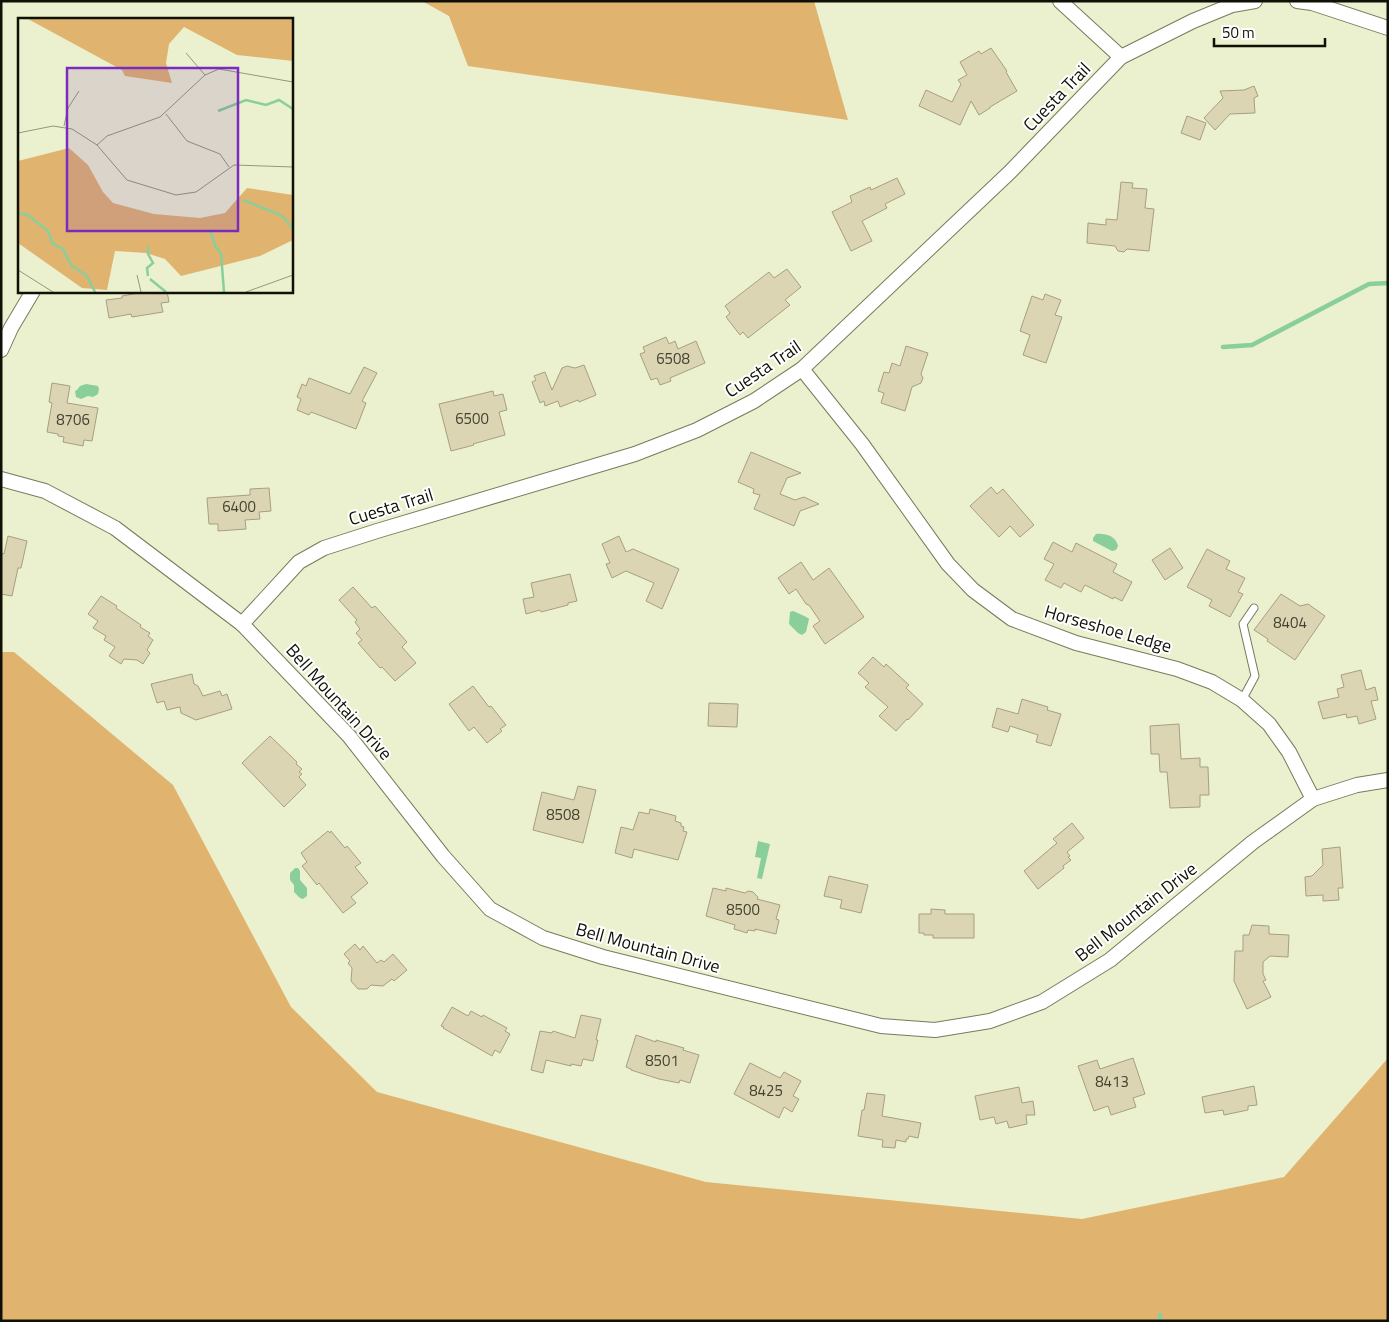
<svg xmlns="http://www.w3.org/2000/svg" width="1389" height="1322" viewBox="0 0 1389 1322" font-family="'Titillium Web',sans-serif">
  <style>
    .forest { fill: #e0b46f }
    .water { fill: #89ce9b }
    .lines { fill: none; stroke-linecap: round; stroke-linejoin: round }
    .stream { stroke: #89ce9b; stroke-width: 4.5 }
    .building { fill: #dcd5b3; stroke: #a79f7f }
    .service-casing { stroke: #767b5c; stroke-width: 9 }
    .minor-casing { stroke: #767b5c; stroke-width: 16 }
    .service { stroke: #fff; stroke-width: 7 }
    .minor { stroke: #fff; stroke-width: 14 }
    .labels { text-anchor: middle; stroke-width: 4; stroke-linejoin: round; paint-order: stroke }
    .number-label { font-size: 15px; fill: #434231 }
    .street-label { font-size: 18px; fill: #101106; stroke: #fff }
    .inset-river { fill: none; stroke: #89ce9b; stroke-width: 2.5 }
    .inset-road { fill: none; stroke: #93977e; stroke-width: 1 }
    .view { fill: #7b2cbf; fill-opacity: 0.15; stroke: #7b2cbf; stroke-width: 2.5 }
    .inset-edge { fill: none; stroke: #101106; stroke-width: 2.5 }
  </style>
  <rect width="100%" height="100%" fill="#ebf1ce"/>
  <g class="forest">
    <polygon points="422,1 814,1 848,120 468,66 449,16"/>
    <polygon points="1,652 14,652 173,785 291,1007 377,1092 706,1182 1082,1219 1284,1177 1388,1058 1388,1321 1,1321"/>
  </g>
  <g class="water">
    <polygon points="86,384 98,386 99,389 98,394 93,397 88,396 81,399 76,397 75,391 77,390 80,386"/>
    <path d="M1096 534C1105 533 1116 536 1118 546L1116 550 1112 551 1093 541V538Z"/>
    <path d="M793 611C796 612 807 617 809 619L806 632 802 635 798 633 789 624 790 612Z"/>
    <polygon points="758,841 770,844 762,879 757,878 761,858 755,857"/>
    <polygon points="295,868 298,868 300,871 300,880 307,888 307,896 303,899 300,898 294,892 294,885 290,880 290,873"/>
  </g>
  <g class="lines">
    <g class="stream">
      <polyline points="1223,347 1252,345 1369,284 1388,283"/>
      <polyline points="1160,1315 1161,1321"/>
    </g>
  </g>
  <g class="building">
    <polygon points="991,48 1007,71 1006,72 1017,91 990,107 990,108 979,115 971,101 960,125 919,106 926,90 952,102 961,84 958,80 967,75 960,62 979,51 981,54"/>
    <polygon points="1254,86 1258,96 1254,98 1255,113 1230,114 1215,130 1204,118 1223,98 1220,91 1244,90"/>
    <polygon points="1187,116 1206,123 1200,140 1181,133"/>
    <polygon points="897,178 905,194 885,204 887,208 862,221 872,241 851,251 832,212 852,202 850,196 870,187 871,190"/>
    <polygon points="1121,182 1133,183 1132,188 1147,189 1145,208 1154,209 1149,251 1127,249 1124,252 1118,251 1115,246 1087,243 1088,223 1106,225 1106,219 1117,220"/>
    <polygon points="787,269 801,287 785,300 790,305 748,338 743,332 740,335 726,317 730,313 725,306 769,272 774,278"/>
    <polygon points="150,291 167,291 169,302 161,303 163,312 132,317 131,314 109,318 106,300 122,298 122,296"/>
    <polygon points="1045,294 1061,300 1055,315 1062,317 1046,363 1023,355 1030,335 1020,331 1032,296 1043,300"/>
    <polygon points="666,337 669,344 675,341 678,349 696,341 705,363 670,378 671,381 660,385 657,378 651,380 640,354 645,352 643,347"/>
    <polygon points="906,346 928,353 921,374 923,378 921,383 912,387 905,411 881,403 884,393 878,391 884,372 889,373 892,363 900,366"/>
    <polygon points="584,365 596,395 579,402 578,400 560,407 558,401 545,406 544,401 540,403 532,382 536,380 534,376 545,372 552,390 562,368 567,366 575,368"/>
    <polygon points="364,367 377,373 362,401 366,403 356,429 311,412 309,415 297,410 301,399 297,397 302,384 306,386 309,378 350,394"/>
    <polygon points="52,383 70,386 67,403 98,408 92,441 84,440 83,446 63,442 64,437 58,436 58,434 47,432 52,403 49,402"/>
    <polygon points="493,391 494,396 503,394 507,410 499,412 505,435 473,444 474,445 451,451 439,404"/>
    <polygon points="751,452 801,473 787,478 780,494 795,500 804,497 819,504 800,511 794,526 754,509 760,495 753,493 754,489 738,482"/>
    <polygon points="991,487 997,494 1003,489 1034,525 1020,537 1010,526 999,537 970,506"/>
    <polygon points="269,488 271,511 259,512 260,519 245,520 246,529 218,531 218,524 209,524 207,498 250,495 250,489"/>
    <polygon points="8,536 27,541 21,568 18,568 12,596 1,594 1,553 4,554"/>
    <polygon points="619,536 626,552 633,549 679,569 662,609 646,601 654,583 626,571 612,578 606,564 610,563 602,544"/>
    <polygon points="1053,542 1072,552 1076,543 1117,564 1113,572 1132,582 1122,601 1114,597 1113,599 1085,585 1081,592 1064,583 1061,588 1045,580 1054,564 1044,559"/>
    <polygon points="1170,548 1183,568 1165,580 1152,560"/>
    <polygon points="1207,549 1230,561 1226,569 1245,578 1238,592 1243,594 1230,617 1209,606 1212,600 1187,587"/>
    <polygon points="801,562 813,580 829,568 864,617 825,644 813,626 820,621 809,605 806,604 796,589 789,594 778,578"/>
    <polygon points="570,574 577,601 568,603 568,605 541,612 540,610 526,614 523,599 534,597 531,583"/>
    <polygon points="353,587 372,608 375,606 407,642 402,647 416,663 395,681 382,667 380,668 358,643 362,640 356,633 360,629 355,622 357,620 339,600"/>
    <polygon points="1281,594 1300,606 1308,604 1325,616 1295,660 1267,641 1268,639 1254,630"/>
    <polygon points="101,596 117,606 116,608 141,625 140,627 150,633 148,636 153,640 147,650 150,653 143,664 137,660 124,659 121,664 109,656 115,647 104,640 106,636 93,628 98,621 88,614"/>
    <polygon points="873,657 884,667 886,664 909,685 906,688 923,704 908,720 907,719 896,731 879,716 888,707 865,687 869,683 858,673"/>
    <polygon points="1361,670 1366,690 1375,687 1378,700 1371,701 1376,719 1359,724 1357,716 1347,718 1346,714 1323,719 1318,702 1339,697 1337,689 1344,687 1341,675"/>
    <polygon points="192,674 194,684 198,686 203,696 220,691 222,696 227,694 232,709 196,720 181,713 180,707 167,710 164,701 157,703 151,684"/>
    <polygon points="473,686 489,707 491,706 506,725 500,729 502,731 487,743 474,727 469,731 449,704"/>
    <polygon points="1022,699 1048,707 1047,710 1061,714 1051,746 1036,742 1038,735 1010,726 1008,732 992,727 997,708 1018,714"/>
    <polygon points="709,703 738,704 737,727 708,726"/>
    <polygon points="1179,724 1181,759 1200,758 1200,767 1208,767 1209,795 1200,795 1200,807 1170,808 1167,772 1160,772 1159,754 1151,754 1150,726"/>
    <polygon points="270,736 297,762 296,764 302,769 299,772 302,774 299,777 306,785 284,807 242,763"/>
    <polygon points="578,786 596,790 583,843 533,830 542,792 574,800"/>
    <polygon points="650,809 676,816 675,821 681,823 681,826 684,827 683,831 687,832 678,860 634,849 632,858 615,853 621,827 633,830 639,812 649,814"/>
    <polygon points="1072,823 1084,838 1067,852 1070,856 1068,857 1071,860 1063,866 1064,868 1038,889 1024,871 1057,843 1053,839"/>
    <polygon points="328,831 330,833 331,831 345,848 347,846 361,863 355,867 368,883 351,897 356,903 343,913 319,883 317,885 302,866 307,862 301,853"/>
    <polygon points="1340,847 1343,888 1338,888 1339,900 1323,901 1323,895 1306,896 1305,877 1312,876 1323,865 1322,849"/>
    <polygon points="829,876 868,885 861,913 840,908 842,900 824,896"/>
    <polygon points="713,888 726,891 726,888 745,893 748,891 753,892 758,897 757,899 780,905 776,919 779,920 776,934 755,929 755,931 748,930 747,933 734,929 735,925 706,916"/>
    <polygon points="931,909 945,910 945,914 974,914 974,938 933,938 933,935 924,935 924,933 919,933 919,914 931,914"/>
    <polygon points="1252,925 1269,926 1269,934 1289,935 1288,957 1270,956 1263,962 1263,974 1266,980 1263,981 1271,997 1247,1009 1234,981 1235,951 1243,951 1243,935 1249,935"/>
    <polygon points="355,944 360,950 363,946 377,963 381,960 384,962 393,954 407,970 394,981 392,979 383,986 371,985 367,989 358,989 351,981 352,968 348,963 350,961 344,954"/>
    <polygon points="452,1007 468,1016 471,1011 482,1017 483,1015 507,1028 505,1031 510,1034 500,1053 495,1050 492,1056 443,1028 444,1027 441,1026"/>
    <polygon points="581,1015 601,1019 596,1040 598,1040 593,1061 583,1059 581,1066 571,1064 571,1066 546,1060 543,1073 531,1070 540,1031 552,1033 553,1031 575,1038"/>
    <polygon points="636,1035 656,1042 656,1040 684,1048 683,1050 699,1055 690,1083 680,1080 679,1083 659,1079 631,1070 631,1069 626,1067"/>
    <polygon points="1133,1058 1145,1094 1133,1098 1136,1107 1111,1115 1108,1106 1094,1111 1078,1066 1097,1060 1100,1069"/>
    <polygon points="750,1063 780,1078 784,1072 801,1081 793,1096 799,1099 792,1112 784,1107 779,1118 734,1094"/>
    <polygon points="1254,1086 1257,1105 1248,1106 1248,1110 1224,1115 1223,1110 1205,1113 1202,1097"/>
    <polygon points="1019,1087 1022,1103 1033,1101 1035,1115 1026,1115 1027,1124 1009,1128 1007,1121 996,1124 994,1117 980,1120 975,1096"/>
    <polygon points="867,1093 885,1095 882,1116 921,1123 918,1138 909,1136 908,1139 906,1139 906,1142 896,1140 895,1148 882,1147 883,1140 858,1136 862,1110 864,1110"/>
  </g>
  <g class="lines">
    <defs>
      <polyline id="service" points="1242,700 1255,676 1243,624 1254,608"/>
      <g id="minor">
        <polyline points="1060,1 1121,57"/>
        <polyline points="1297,1 1312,3 1388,28"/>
        <polyline points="1,350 11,328 33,291"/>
        <polyline points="802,369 862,444 948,564 973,590 1012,619 1076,643 1177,669 1212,682 1242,700 1269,724 1289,752 1313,799"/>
        <polyline points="1,479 45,491 115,528 242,624 349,736 443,856 490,909 543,938 603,957 881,1026 935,1030 990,1021 1042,1002 1110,960 1253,842 1313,799 1357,785 1388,780"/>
        <polyline points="242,624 299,562 324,548 377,531 635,454 697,430 754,401 802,369 1010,172 1121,57 1193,21 1232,5 1255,1"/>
      </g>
    </defs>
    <use href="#service" class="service-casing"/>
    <use href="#minor" class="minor-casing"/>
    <use href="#service" class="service"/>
    <use href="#minor" class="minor"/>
  </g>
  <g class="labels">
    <g class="number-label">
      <text x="673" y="364">6508</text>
      <text x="472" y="424">6500</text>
      <text x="73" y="425">8706</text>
      <text x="239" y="512">6400</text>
      <text x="1290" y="628">8404</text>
      <text x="563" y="820">8508</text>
      <text x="743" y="915">8500</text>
      <text x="662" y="1066">8501</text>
      <text x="1112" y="1087">8413</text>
      <text x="766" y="1096">8425</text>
    </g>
    <g class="street-label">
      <text transform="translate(1057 97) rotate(-46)" y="6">Cuesta Trail</text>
      <text transform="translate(763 369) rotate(-34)" y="6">Cuesta Trail</text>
      <text transform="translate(391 507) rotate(-17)" y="6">Cuesta Trail</text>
      <text transform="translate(1108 629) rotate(16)" y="6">Horseshoe Ledge</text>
      <text transform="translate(339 702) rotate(48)" y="6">Bell Mountain Drive</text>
      <text transform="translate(1136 912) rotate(-38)" y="6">Bell Mountain Drive</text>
      <text transform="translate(648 948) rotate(15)" y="6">Bell Mountain Drive</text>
    </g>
  </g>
  <g transform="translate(18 18)">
    <rect width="275" height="275" fill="#ebf1ce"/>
    <path d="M10 1H275V43L219 37 166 9 151 26 148 45 154 65 107 58 104 52ZM51 130 70 147 85 174 95 185 136 196 182 200 207 195 229 170 275 177V222L242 238 163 258 147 241 128 235 97 233 89 272 64 270 0 225V143Z" fill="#e0b46f"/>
    <path class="inset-river" d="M200 93 228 82 248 87 261 82 275 91M225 182 263 197 275 210M0 195 10 197 30 213 35 226 45 231 53 247 69 258 77 274M192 212 198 230 203 235 206 274M130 258 129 250 135 245 130 236V228M132 261 148 274"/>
    <path class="inset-road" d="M168 35 187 57M148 96 169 123 202 136 211 149M46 108 50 90 61 73M0 115 35 108 54 111 79 127 109 162 158 177 178 174 216 147 275 149M79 127 89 118 142 99 187 57 201 51 275 64M0 252 35 274M119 257 123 274M228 274 275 257"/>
    <path class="view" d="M49 50H220V213H49Z"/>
    <rect width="275" height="275" class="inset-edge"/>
  </g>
  <rect width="1389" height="1322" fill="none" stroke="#101106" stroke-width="5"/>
  <path d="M1214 38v8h111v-8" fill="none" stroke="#101106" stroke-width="2.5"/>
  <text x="1222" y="38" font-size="15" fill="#101106" stroke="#ffffff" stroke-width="4" paint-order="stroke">50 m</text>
</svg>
